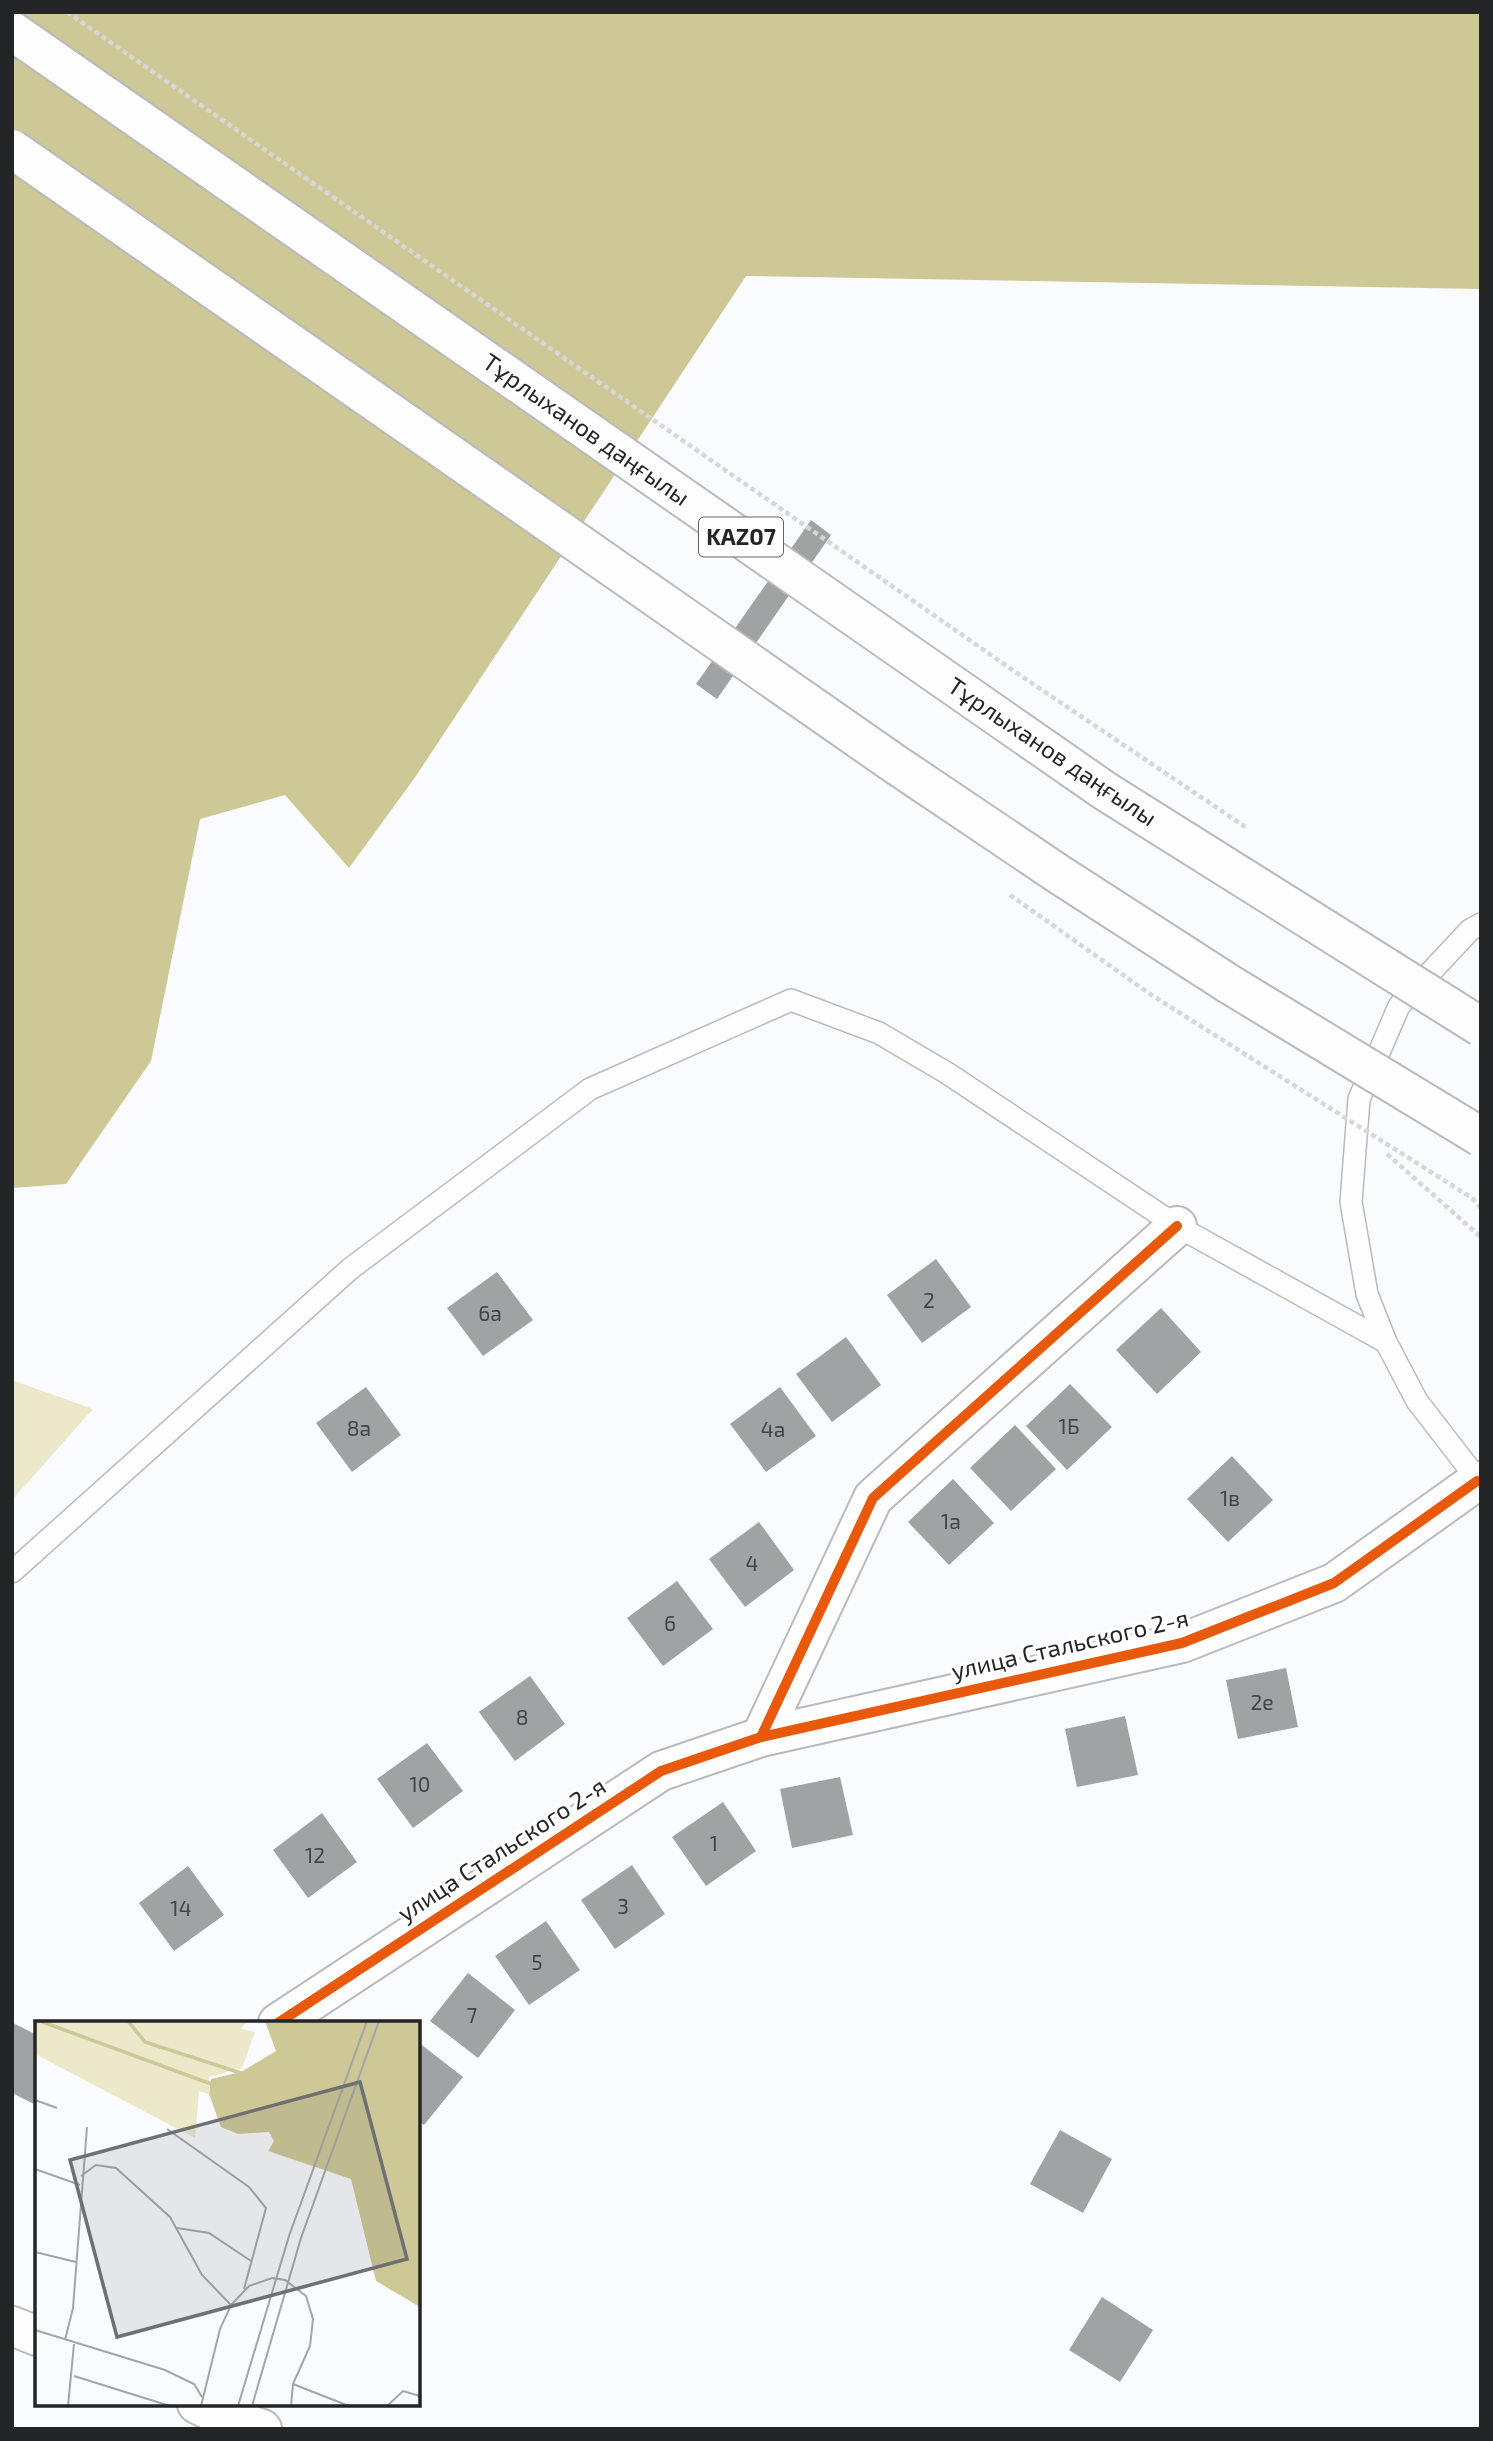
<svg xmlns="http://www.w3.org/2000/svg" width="1493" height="2441" viewBox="0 0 1493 2441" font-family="'Exo 2',sans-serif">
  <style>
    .green { fill: #ece9ca }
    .water { fill: #cdc895 }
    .building { fill: #a1a2a4 }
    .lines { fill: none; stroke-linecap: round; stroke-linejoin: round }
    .lane-casing { stroke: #b9babc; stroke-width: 24 }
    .street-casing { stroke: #b9babc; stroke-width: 42 }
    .path { stroke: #d7d7d8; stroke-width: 4.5; stroke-dasharray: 5 3.5; stroke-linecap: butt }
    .lane { stroke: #fefeff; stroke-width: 21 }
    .street { stroke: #fefeff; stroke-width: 38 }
    .highway-bridge-casing { stroke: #b9babc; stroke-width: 42; stroke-linecap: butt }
    .path-bridge { stroke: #d7d7d8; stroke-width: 4.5; stroke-dasharray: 5 3.5; stroke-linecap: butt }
    .highway-bridge { stroke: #fefeff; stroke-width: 38 }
    .cycleway-casing { stroke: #fff; stroke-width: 15 }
    .cycleway { stroke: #e8590c; stroke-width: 10 }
    .labels { text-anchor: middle; stroke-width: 7; stroke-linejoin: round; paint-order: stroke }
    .number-label { font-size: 21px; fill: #434446 }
    .shield { fill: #fff; stroke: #666668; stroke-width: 2 }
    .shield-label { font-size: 23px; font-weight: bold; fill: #242527 }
    .street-label { font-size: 24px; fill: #242527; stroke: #fff }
    .inset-river { fill: none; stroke: #cdc895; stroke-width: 3.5 }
    .inset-road { fill: none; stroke: #a4a5a8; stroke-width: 2 }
    .view { fill: #6f7072; fill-opacity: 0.15; stroke: #6f7072; stroke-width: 3.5 }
    .inset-edge { fill: none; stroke: #242527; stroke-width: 3.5 }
  </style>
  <rect width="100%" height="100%" fill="#fafbfe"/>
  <polygon class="green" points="12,1380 93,1409 12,1500"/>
  <polygon class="water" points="12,12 1481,12 1481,289 746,276 416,776 349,868 285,795 200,819 151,1061 66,1184 12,1188"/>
  <g class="building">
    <polygon points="811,520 831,535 717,699 696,684"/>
    <polygon points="936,1259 971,1307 922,1343 887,1295"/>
    <polygon points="497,1272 533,1320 483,1356 447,1308"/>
    <polygon points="1161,1308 1201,1352 1157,1394 1116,1350"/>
    <polygon points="846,1337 881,1385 832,1422 796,1374"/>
    <polygon points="1070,1384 1112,1427 1067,1470 1026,1426"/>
    <polygon points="366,1387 401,1435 352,1472 316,1423"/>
    <polygon points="780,1387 816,1436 766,1472 730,1424"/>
    <polygon points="1015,1425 1056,1469 1011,1511 970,1468"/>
    <polygon points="1232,1456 1273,1500 1228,1542 1187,1499"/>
    <polygon points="953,1479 994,1523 949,1565 908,1522"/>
    <polygon points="759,1522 794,1570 745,1607 709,1559"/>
    <polygon points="677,1581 713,1629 663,1666 627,1618"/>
    <polygon points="1286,1668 1298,1727 1238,1739 1226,1680"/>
    <polygon points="530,1676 565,1724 515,1761 479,1712"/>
    <polygon points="1125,1716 1138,1775 1077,1787 1065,1729"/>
    <polygon points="427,1743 463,1791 413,1828 377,1779"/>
    <polygon points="840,1777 853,1835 792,1848 780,1789"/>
    <polygon points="723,1802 756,1851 706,1886 672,1837"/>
    <polygon points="322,1813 357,1862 308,1898 273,1850"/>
    <polygon points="632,1865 665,1914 615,1949 581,1900"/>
    <polygon points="188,1866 224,1915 174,1951 139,1903"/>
    <polygon points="546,1921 580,1970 529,2005 495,1956"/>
    <polygon points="468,1973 515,2010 478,2058 430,2021"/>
    <polygon points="13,2023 37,2035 36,2105 12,2093"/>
    <polygon points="418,2042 463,2077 424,2125 418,2121"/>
    <polygon points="1060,2130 1112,2159 1083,2213 1030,2184"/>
    <polygon points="1102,2297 1153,2330 1120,2382 1069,2350"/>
  </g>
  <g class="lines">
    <defs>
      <g id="lane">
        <polyline points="1481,924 1470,930 1399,1006 1359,1099 1351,1202 1367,1294 1386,1342 1417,1401 1481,1484"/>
        <polyline points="12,1572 350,1269 590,1089 791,1000 879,1033 947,1073 1177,1226 1386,1342"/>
      </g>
      <g id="street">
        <polyline points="761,1737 873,1498 1177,1226"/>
        <polyline points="278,2023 661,1771 761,1737 1182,1643 1334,1583 1477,1481"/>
        <polyline points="12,2326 37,2336"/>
        <polyline points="197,2404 217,2414 262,2429"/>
      </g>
    </defs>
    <use href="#lane" class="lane-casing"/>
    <use href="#street" class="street-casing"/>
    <polyline class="path" points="1387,1154 1481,1237"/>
    <use href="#lane" class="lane"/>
    <use href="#street" class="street"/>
    <defs>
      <g id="highway-bridge">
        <polyline points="12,31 1105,791 1481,1027"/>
        <polyline points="12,149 895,764 1060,875 1229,984 1481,1137"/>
      </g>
    </defs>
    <use href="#highway-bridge" class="highway-bridge-casing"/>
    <g class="path-bridge">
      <polyline points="67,12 1014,671 1247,828"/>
      <polyline points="1010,895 1150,994 1472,1198 1481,1208"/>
    </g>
    <use href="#highway-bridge" class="highway-bridge"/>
    <defs>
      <g id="cycleway">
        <polyline points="761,1737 873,1498 1177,1226"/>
        <polyline points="278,2023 661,1771 761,1737 1182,1643 1334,1583 1477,1481"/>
      </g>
    </defs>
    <use href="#cycleway" class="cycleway-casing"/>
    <use href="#cycleway" class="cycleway"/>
  </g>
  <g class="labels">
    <g class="number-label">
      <text x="929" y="1308">2</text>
      <text x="490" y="1321">6а</text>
      <text x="1069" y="1434">1Б</text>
      <text x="359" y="1436">8а</text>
      <text x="773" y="1437">4а</text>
      <text x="1230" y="1506">1в</text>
      <text x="951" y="1529">1а</text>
      <text x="752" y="1571">4</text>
      <text x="670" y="1631">6</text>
      <text x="1262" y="1710">2е</text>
      <text x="522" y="1725">8</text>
      <text x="420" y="1792">10</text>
      <text x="714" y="1851">1</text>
      <text x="315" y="1863">12</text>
      <text x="623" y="1914">3</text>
      <text x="181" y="1916">14</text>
      <text x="537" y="1970">5</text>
      <text x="472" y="2023">7</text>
    </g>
    <rect class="shield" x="699" y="517.5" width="84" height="39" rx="5"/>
    <g class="shield-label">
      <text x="741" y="545">KAZ07</text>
    </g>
    <g class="street-label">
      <text transform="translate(586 430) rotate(35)" y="8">Тұрлыханов даңғылы</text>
      <text transform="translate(1052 752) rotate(34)" y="8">Тұрлыханов даңғылы</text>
      <text transform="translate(1070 1645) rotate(-13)" y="8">улица Стальского 2-я</text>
      <text transform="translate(502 1850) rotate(-33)" y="8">улица Стальского 2-я</text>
    </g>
  </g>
  <g transform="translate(35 2021)">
    <rect width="385" height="385" fill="#fafbfe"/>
    <path d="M0 0H212L206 8 220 11 207 47 174 56V73L164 70 160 117 0 33Z" fill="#ece9ca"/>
    <path d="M230 0H385V286L341 260 316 158 233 130 239 120 234 111 203 113 186 106 174 73 176 58 206 51 241 30Z" fill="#cdc895"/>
    <path class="inset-river" d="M5 0 187 67M93 0 110 21 215 55"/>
    <path class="inset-road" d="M0 79 22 87M132 108 214 166 231 187 209 268M0 148 45 164M46 155 61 144 81 147 135 196 167 254 196 284M142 207 174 212 216 240M0 231 41 241M0 309 130 349 159 363 167 376M30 319 38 287 52 106M39 355 135 385M258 363 314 385M33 385 39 323M166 385 185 308 196 284 214 265 237 257 250 259 271 275 278 298 275 325 258 363 256 385M203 385 254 215 332 0M217 385 266 217 344 0M352 385 368 370 385 375"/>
    <path class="view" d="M325 61 372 238 82 316 35 139Z"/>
    <rect width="385" height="385" class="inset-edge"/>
  </g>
  <rect width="1493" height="2441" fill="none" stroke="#242527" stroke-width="28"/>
</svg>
